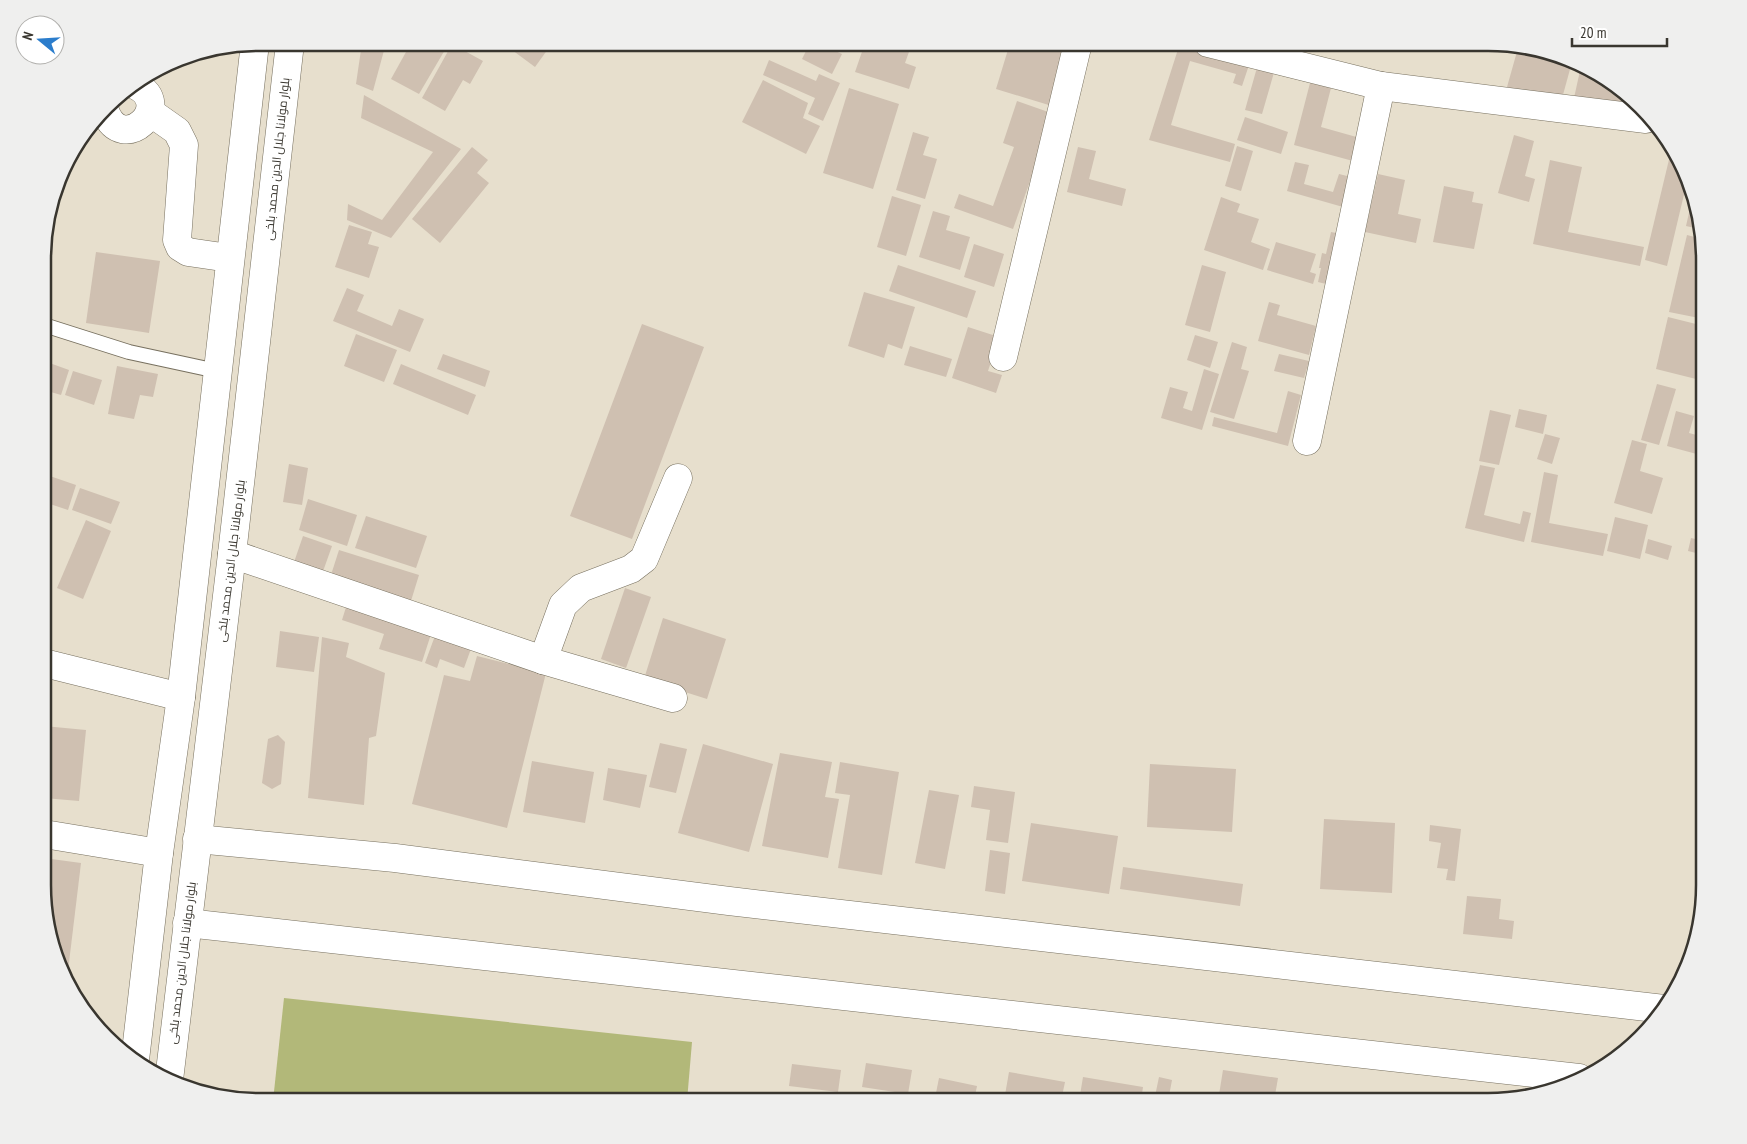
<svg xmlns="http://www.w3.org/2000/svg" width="1747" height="1144" viewBox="0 0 1747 1144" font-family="'PT Sans Narrow',Cairo,sans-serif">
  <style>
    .green { fill: #b2b879 }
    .building { fill: #cfc0b1 }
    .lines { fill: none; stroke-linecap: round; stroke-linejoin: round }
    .lane-casing { stroke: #77705f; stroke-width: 16 }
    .street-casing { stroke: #77705f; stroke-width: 29 }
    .primary-casing { stroke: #77705f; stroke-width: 29 }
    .lane { stroke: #fff; stroke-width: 14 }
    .street { stroke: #fff; stroke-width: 28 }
    .primary { stroke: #fff; stroke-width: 28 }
    .labels { text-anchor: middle; stroke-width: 4; stroke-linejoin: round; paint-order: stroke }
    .street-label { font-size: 12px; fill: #39362f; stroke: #fff }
    .rim { fill: none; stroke: #39362f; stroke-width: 2.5 }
  </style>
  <rect width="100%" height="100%" fill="#e7dfcd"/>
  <polygon class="green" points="284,998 692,1042 687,1101 273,1101"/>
  <g class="building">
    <polygon points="362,43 386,43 373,91 356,84"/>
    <polygon points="411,43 449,43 419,94 391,79"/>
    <polygon points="511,43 540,43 548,49 535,67 508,47"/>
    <polygon points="810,43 818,43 842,54 832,74 802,59"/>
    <polygon points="865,43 891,43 910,49 905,63 916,67 909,89 855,72"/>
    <polygon points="1010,43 1053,43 1051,48 1068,52 1052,106 996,89"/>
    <polygon points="1180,43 1249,65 1242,86 1233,83 1236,74 1190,61 1171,125 1235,144 1230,162 1149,140"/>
    <polygon points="452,44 483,61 470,84 463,80 445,111 422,98"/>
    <polygon points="1518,48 1557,54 1572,62 1561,102 1507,87"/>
    <polygon points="769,60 816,81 819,74 840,83 823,121 808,114 815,98 763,75"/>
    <polygon points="1258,64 1275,69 1262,114 1245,110"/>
    <polygon points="1581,66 1608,79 1625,98 1623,109 1574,98"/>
    <polygon points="763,80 808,103 803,118 820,126 806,154 742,122"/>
    <polygon points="1310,83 1331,88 1321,127 1360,138 1353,161 1294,145"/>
    <polygon points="849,88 899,104 873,189 823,173"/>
    <polygon points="364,95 461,149 391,238 347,220 348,204 382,220 433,152 361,118"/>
    <polygon points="1017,101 1054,114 1013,229 954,208 959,194 993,206 1014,147 1003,143"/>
    <polygon points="1245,117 1288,132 1281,154 1237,140"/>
    <polygon points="913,132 929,137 923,155 937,159 925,199 896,190"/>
    <polygon points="1514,135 1534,141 1525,176 1535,179 1529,202 1498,193"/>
    <polygon points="1237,146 1253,151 1241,191 1225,186"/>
    <polygon points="472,147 488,160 477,173 489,183 440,243 412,219"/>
    <polygon points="1078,147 1096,151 1089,179 1126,189 1122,206 1067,192"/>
    <polygon points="1672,147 1676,151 1686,186 1667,266 1645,260"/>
    <polygon points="1550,160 1582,167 1568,232 1644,247 1640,266 1533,244"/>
    <polygon points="1295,162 1309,165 1304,184 1333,192 1339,174 1351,177 1343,207 1287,191"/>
    <polygon points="1378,174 1405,180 1398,214 1421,219 1416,243 1365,232"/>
    <polygon points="1444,186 1474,192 1472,202 1483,204 1474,249 1433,242"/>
    <polygon points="892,196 921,205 906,256 877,247"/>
    <polygon points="1221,197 1240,204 1237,212 1259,219 1251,242 1270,249 1263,270 1204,250"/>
    <polygon points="1691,204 1694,214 1699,229 1686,226"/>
    <polygon points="933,211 950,216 946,230 970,237 960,270 919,257"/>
    <polygon points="349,225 372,232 368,244 379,247 369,278 335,267"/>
    <polygon points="1331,232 1341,234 1330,285 1318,282 1321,268 1319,268 1322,253 1326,254"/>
    <polygon points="1687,235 1702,239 1704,246 1704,319 1669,312"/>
    <polygon points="1276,242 1316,254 1310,272 1316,274 1313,284 1267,270"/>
    <polygon points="974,244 1004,254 994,287 964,277"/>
    <polygon points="96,252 160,261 149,333 86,323"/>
    <polygon points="898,265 976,291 967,318 889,291"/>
    <polygon points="1202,265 1226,272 1210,332 1185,325"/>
    <polygon points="347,288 364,295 357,311 392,326 399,309 424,319 410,352 333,321"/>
    <polygon points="864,292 915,307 902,349 888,344 884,358 848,346"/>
    <polygon points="1269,302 1280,305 1277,315 1316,326 1309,355 1258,341"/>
    <polygon points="1668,317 1704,326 1704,381 1656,369"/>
    <polygon points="642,324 704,347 632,539 570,516"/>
    <polygon points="968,327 999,337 988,371 1002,375 996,393 952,378"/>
    <polygon points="356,334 397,350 384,382 344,366"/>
    <polygon points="1195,335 1218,342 1210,368 1187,360"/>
    <polygon points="1232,342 1247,347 1241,369 1249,371 1234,419 1210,412"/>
    <polygon points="910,346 952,359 946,377 904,365"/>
    <polygon points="443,354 490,371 485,387 437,369"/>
    <polygon points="1279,354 1309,361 1304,378 1274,371"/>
    <polygon points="44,361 69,370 61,395 44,390"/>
    <polygon points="401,364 476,395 468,415 393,384"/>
    <polygon points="117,366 158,374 153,397 140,395 134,419 108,414"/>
    <polygon points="1204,369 1219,374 1202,430 1161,418 1170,387 1188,392 1183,408 1192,411"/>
    <polygon points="73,371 102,380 94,405 65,395"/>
    <polygon points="1657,384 1676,389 1659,445 1641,440"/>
    <polygon points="1288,391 1301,395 1288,446 1212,426 1214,417 1277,433"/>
    <polygon points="1519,409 1547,415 1543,434 1515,427"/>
    <polygon points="1490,410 1511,415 1499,465 1479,461"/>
    <polygon points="1676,411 1694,416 1689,433 1704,437 1704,456 1667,446"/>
    <polygon points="1545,434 1560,438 1552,464 1537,459"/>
    <polygon points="1632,440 1647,444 1640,471 1663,478 1652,514 1614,503"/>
    <polygon points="289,464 308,468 302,505 283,502"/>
    <polygon points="1480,465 1495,468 1484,515 1520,524 1523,511 1531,513 1524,542 1465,528"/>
    <polygon points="1544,472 1558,475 1549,523 1608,534 1603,556 1531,542"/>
    <polygon points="44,474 76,485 68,510 44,502"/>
    <polygon points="80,488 120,502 111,524 72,510"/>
    <polygon points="308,499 357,515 347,546 299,530"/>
    <polygon points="44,507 49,509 44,520"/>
    <polygon points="366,516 427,536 416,568 355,548"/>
    <polygon points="1615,517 1648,525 1640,559 1607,551"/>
    <polygon points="86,520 111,531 83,599 57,588"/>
    <polygon points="303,536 332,546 321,577 292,568"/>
    <polygon points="1691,538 1704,541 1704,555 1688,551"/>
    <polygon points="1648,539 1672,546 1668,560 1645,553"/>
    <polygon points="339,550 419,575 410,604 330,578"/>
    <polygon points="625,588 651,597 626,668 601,659"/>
    <polygon points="347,604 432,631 422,662 379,649 384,634 342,620"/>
    <polygon points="663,618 726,639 707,699 644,679"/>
    <polygon points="280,631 319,637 314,672 276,667"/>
    <polygon points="436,633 472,646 464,668 440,659 437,668 425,663"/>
    <polygon points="322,637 349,643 346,657 385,673 376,736 369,738 364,805 308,798"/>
    <polygon points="477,656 546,673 507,828 412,804 444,675 470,681"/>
    <polygon points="44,726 86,730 79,801 44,798"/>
    <polygon points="278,735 285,742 281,784 272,789 262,783 268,739"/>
    <polygon points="660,743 687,749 676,793 649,787"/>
    <polygon points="703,744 773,764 749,852 678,833"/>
    <polygon points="780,753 832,762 825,797 839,799 828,858 762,846"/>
    <polygon points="532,761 594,772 585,823 523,812"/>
    <polygon points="840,762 899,772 882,875 838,868 850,795 835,793"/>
    <polygon points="1150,764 1236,769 1232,832 1147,827"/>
    <polygon points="608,768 647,775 640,808 603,800"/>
    <polygon points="974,786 1015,792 1008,843 986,840 990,810 971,807"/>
    <polygon points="929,790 959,795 945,869 915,863"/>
    <polygon points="1324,819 1395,823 1392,893 1320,889"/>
    <polygon points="1031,823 1118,836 1109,894 1022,881"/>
    <polygon points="1430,825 1461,829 1455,881 1446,880 1448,869 1437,868 1441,843 1429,841"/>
    <polygon points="990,850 1010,853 1005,894 985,891"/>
    <polygon points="44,858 81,863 67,979 44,912"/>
    <polygon points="1123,867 1243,884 1240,906 1120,889"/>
    <polygon points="1467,896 1501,899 1499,919 1514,921 1512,939 1463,934"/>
    <polygon points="866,1063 912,1070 908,1094 862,1087"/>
    <polygon points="792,1064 841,1070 838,1092 789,1086"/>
    <polygon points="1223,1070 1278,1078 1274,1101 1218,1101"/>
    <polygon points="1009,1072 1065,1082 1061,1101 1040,1101 1005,1095"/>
    <polygon points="1083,1077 1143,1087 1141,1101 1109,1097 1108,1101 1079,1101"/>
    <polygon points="1159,1077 1172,1080 1168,1101 1154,1101"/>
    <polygon points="939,1078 977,1086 974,1101 949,1101 935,1098"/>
    <polygon points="1289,1093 1321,1100 1321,1101 1287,1101"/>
    <polygon points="1174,1096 1202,1100 1202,1101 1174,1101"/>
    <polygon points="1432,1097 1444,1101 1431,1101"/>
  </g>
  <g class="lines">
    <defs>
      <polyline id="lane" points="44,325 129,352 217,371"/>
      <g id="street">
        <polyline points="1208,43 1381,86 1646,119"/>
        <path d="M105 111C122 157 177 105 135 85"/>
        <polyline points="150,112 177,131 184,145 177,240 180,247 188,252 229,258"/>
        <polyline points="1003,357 1078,43"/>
        <polyline points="1307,441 1381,86"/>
        <polyline points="232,554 543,660 673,698"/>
        <polyline points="543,660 563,605 581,588 631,569 644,559 678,478"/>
        <polyline points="44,663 181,697"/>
        <polyline points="44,834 159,853"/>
        <polyline points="197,839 395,858 729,901 1664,1009"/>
        <polyline points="187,923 1579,1078"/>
      </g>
      <g id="primary">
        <polyline points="135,1060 159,853 181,697 255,43"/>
        <polyline points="169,1080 232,554 290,43"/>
      </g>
    </defs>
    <use href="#lane" class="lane-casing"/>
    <use href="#street" class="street-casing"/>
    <use href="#primary" class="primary-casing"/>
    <use href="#lane" class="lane"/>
    <use href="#street" class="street"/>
    <use href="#primary" class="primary"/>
  </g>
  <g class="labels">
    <g class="street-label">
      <text transform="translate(277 159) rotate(-84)" y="4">بلوار مولانا جلال الدین محمد بلخی</text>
      <text transform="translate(231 561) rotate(-83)" y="4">بلوار مولانا جلال الدین محمد بلخی</text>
      <text transform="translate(182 963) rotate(-83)" y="4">بلوار مولانا جلال الدین محمد بلخی</text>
    </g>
  </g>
  <path d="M0 0H1747V1144H0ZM259 51H1488A208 208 0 0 1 1696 259V885A208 208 0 0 1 1488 1093H259A208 208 0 0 1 51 885V259A208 208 0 0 1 259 51Z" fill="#efefee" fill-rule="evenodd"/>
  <path class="rim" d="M259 51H1488A208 208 0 0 1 1696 259V885A208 208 0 0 1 1488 1093H259A208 208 0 0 1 51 885V259A208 208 0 0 1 259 51Z"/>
  <g transform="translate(40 40) rotate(288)"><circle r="24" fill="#ffffff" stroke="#b0afac"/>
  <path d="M0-4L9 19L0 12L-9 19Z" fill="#2b7dcc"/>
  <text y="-8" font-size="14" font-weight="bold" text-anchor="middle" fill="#39362f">N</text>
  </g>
  <path d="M1572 38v8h95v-8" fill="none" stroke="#39362f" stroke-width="2.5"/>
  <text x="1580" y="38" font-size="15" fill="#39362f" stroke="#ffffff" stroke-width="4" paint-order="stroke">20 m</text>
</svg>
